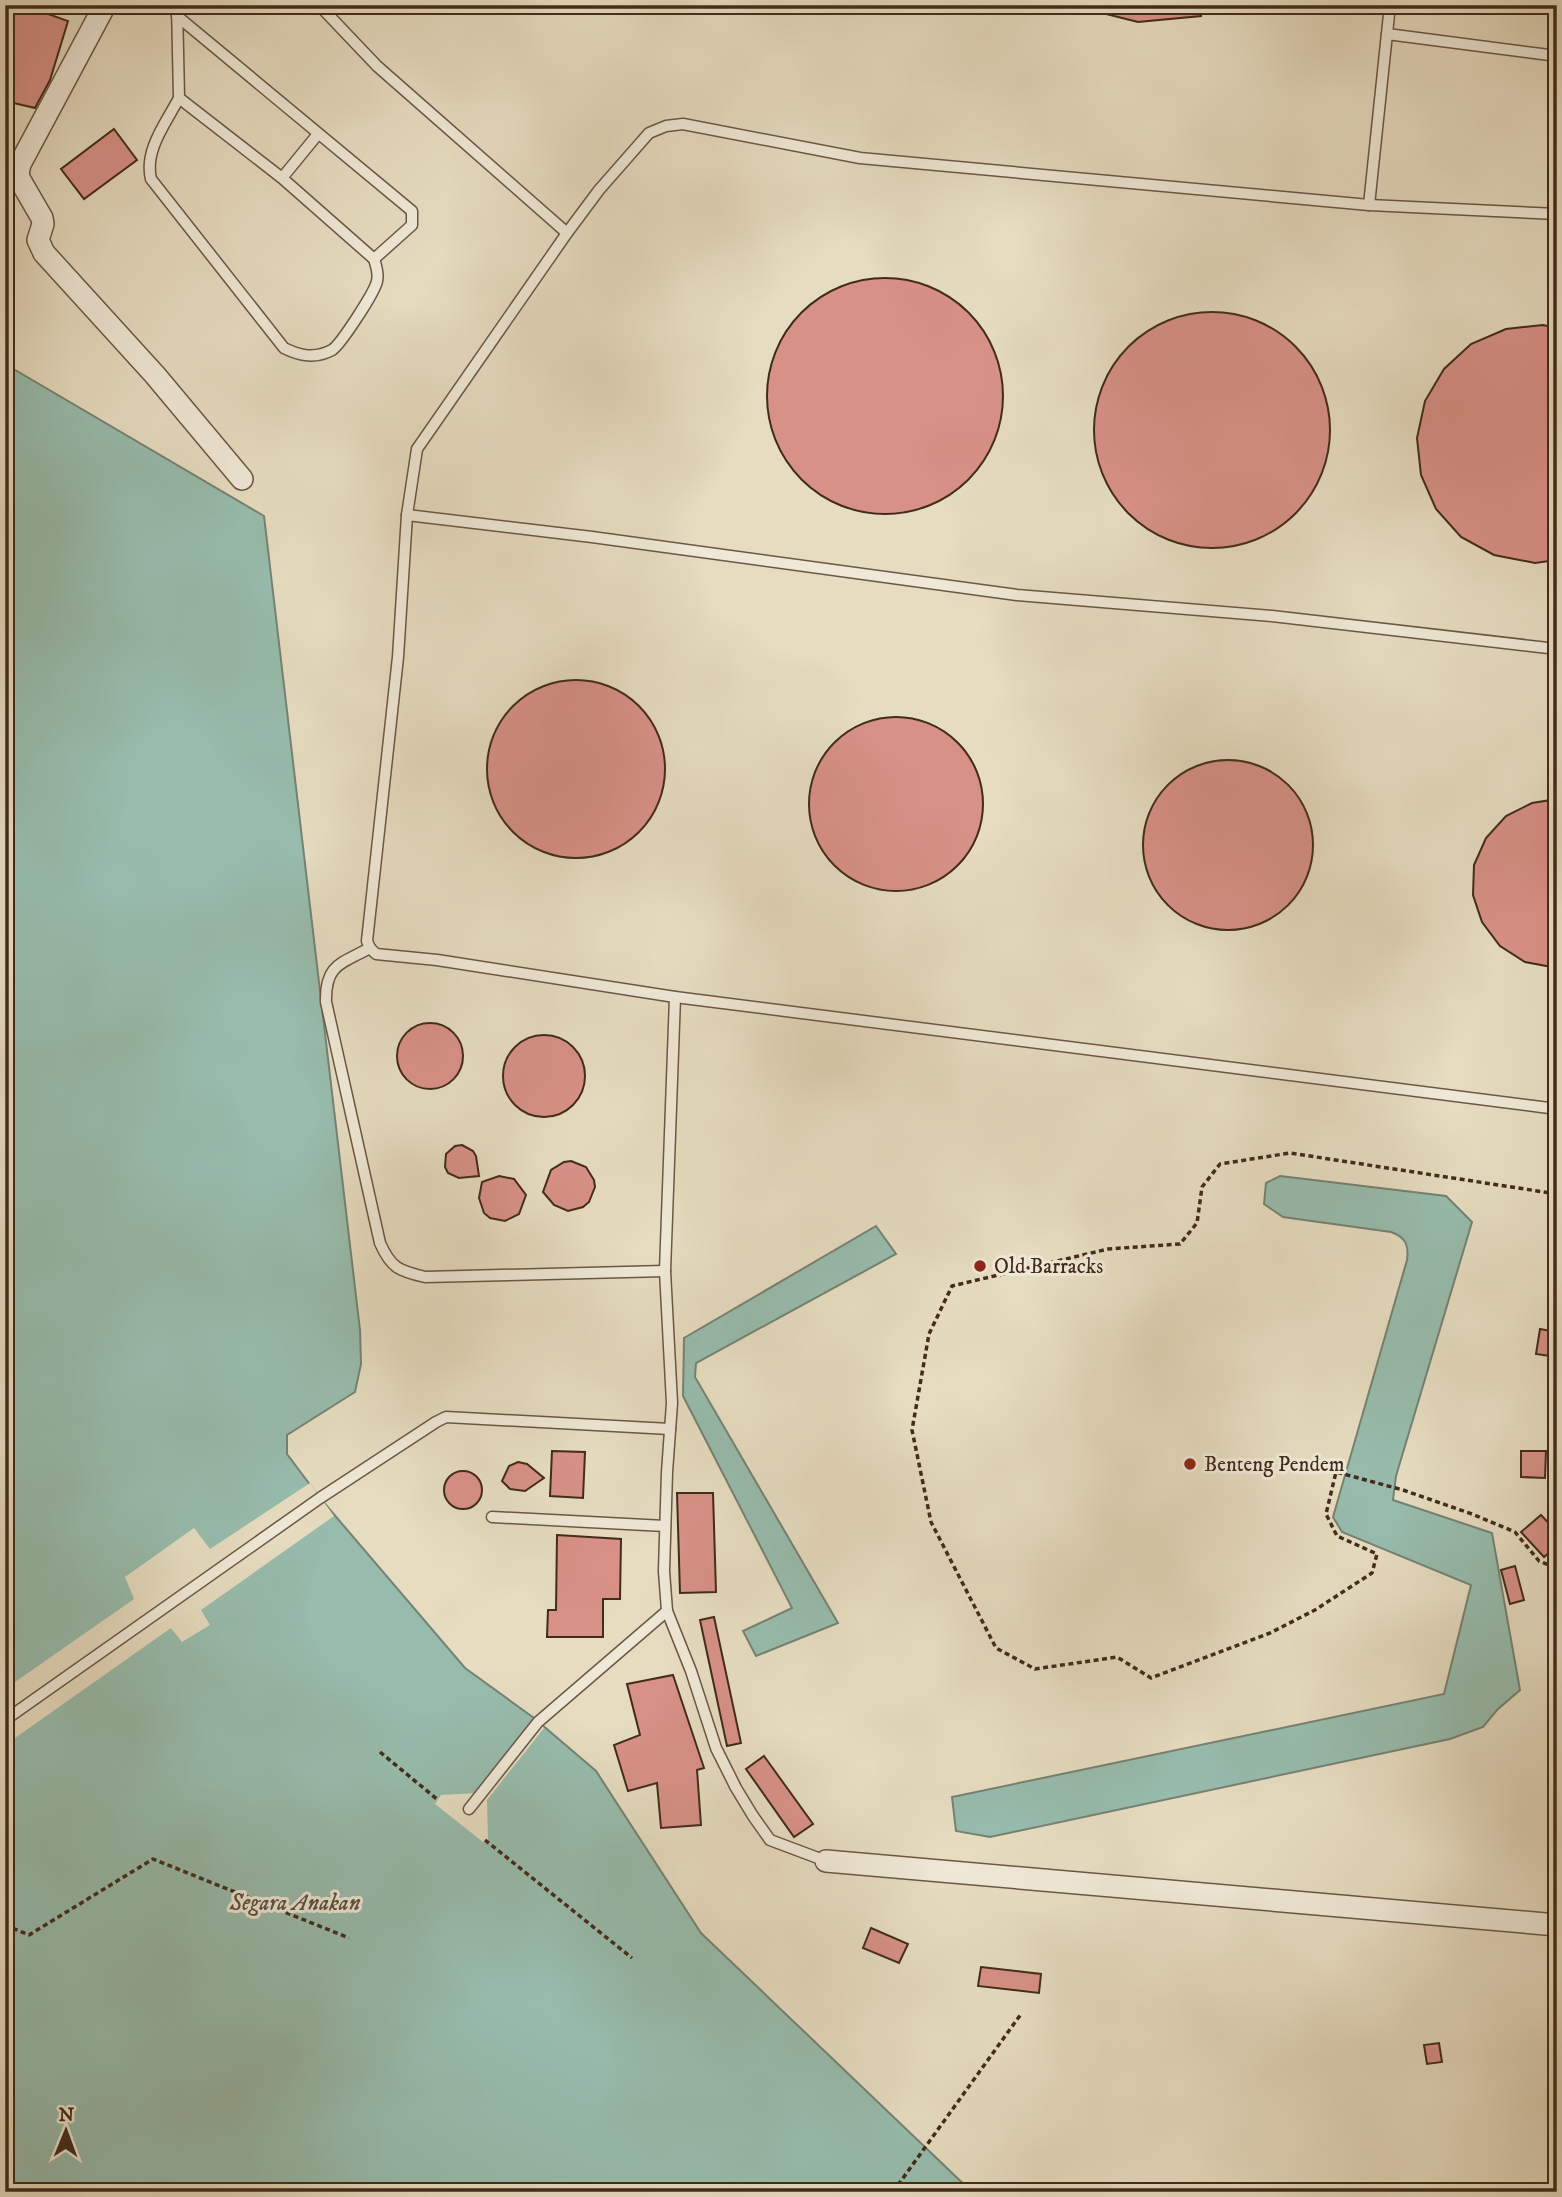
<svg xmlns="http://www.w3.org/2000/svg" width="1562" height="2197" viewBox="0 0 1562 2197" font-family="'IM FELL DW Pica',serif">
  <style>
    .water { fill: #97bcad; stroke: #758273; stroke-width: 2 }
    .pier { fill: #e6dcc0 }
    .building { fill: #d89187; stroke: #422b1b; stroke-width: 2 }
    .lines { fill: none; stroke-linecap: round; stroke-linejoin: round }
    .service-casing { stroke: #6b5744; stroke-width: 13 }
    .minor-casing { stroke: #6b5744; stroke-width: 24 }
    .path { stroke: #422b1b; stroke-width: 3.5; stroke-dasharray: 5 3.5; stroke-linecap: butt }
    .service { stroke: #efe8d6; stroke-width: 10 }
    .minor { stroke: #efe8d6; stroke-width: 21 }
    .poi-dot { fill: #8f2418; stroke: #efe8d6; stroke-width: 2.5 }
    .labels { text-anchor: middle; stroke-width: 6; stroke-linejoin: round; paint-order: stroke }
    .poi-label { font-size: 21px; fill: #422b1b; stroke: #efe8d6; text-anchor: start }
    .water-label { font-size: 23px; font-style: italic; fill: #574f40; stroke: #efe8d6 }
  </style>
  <rect width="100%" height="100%" fill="#e6dcc0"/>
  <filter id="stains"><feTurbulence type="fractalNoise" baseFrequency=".00286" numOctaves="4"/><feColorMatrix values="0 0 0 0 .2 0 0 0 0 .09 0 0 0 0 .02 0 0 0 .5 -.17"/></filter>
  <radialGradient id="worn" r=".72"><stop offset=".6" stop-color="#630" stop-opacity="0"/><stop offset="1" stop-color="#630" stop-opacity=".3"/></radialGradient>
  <g class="water">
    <polygon points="5,364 264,516 360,1330 361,1364 355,1392 287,1435 287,1454 320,1498 465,1668 534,1718 596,1771 701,1933 972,2192 5,2192"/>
    <path d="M1280 1176 1446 1196 1472 1222 1396 1476 1393 1500 1492 1533 1520 1690 1497 1710 1483 1727 1450 1739 990 1837 956 1831 952 1797 1444 1694 1471 1585 1342 1532 1333 1517 1407 1260C1409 1246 1406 1237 1391 1232L1283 1217 1264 1204 1266 1183Z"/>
    <polygon points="876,1226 896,1254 696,1363 695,1377 838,1623 756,1656 743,1631 792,1608 683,1396 684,1338"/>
  </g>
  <g class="pier">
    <polygon points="310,1483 334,1516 201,1610 210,1625 182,1642 171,1628 5,1745 5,1689 134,1599 125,1577 194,1528 210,1549"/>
    <polygon points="534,1718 544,1728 487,1800 488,1839 483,1842 435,1804 441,1795 476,1793"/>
  </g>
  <g class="building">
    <polygon points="5,5 23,5 68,21 50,80 35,108 5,101"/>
    <polygon points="1094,5 1201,5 1201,16 1138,22 1094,11"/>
    <polygon points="114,129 137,160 84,199 61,169"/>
    <circle cx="885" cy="396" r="118"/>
    <circle cx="1212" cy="430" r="118"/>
    <polygon points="1543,325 1557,328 1557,560 1535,563 1494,555 1461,537 1436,509 1421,475 1417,438 1425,401 1444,369 1471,344 1506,329"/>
    <circle cx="576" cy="769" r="89"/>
    <circle cx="896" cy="804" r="87"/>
    <circle cx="1228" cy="845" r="85"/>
    <polygon points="1557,799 1557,968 1525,962 1500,946 1482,922 1473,895 1474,865 1486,838 1506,816 1532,803"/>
    <circle cx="430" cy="1056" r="33"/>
    <circle cx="544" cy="1076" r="41"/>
    <polygon points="462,1145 473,1151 476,1156 479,1176 459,1178 448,1173 445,1167 446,1154 455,1146"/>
    <polygon points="571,1161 586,1167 594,1180 595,1187 589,1202 583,1207 568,1211 554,1205 543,1192 551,1170 564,1162"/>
    <polygon points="499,1176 514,1179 526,1195 519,1214 505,1221 490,1218 484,1213 479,1198 482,1182"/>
    <polygon points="1540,1329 1557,1332 1557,1357 1536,1354"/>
    <polygon points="552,1451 585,1452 583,1498 550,1496"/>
    <polygon points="1521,1451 1546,1451 1545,1478 1521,1477"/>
    <polygon points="518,1462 527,1464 544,1478 525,1491 510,1489 502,1481 509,1466"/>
    <circle cx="463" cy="1490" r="19"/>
    <polygon points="677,1493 713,1493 716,1592 680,1593"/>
    <polygon points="1541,1515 1557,1532 1557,1546 1544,1557 1521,1532"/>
    <polygon points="557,1535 621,1539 620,1599 603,1599 603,1637 547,1637 548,1610 556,1610"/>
    <polygon points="1515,1566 1524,1600 1510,1604 1501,1570"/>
    <polygon points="714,1617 741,1743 727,1746 700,1620"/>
    <polygon points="673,1675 704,1768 697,1770 701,1825 661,1828 657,1783 628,1791 614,1745 640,1735 627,1684"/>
    <polygon points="764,1756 813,1824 794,1837 746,1769"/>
    <polygon points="871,1928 908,1944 899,1963 863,1948"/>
    <polygon points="981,1967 1041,1974 1039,1993 978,1986"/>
    <polygon points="1439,2043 1442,2062 1427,2064 1424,2045"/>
  </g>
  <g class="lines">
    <defs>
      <g id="service">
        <path d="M177 5 179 98 282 178 374 259C376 266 379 273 377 281 375 292 341 344 332 350 315 359 300 356 284 348L151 179C144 150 166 123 179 98"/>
        <polyline points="319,5 377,66 567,233"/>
        <polyline points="177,16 412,211 412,225 374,259"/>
        <polyline points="1387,34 1557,56"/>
        <polyline points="282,178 318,134"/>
        <polyline points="1369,205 1390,5"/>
        <polyline points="1557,214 1369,205 860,158 683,124 666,126 649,133 599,190 567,233 417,449 407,515 398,657 367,941 370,948 376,954 437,960 675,997 1557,1109"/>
        <polyline points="407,515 592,537 1017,595 1272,616 1557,649"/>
        <path d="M370 948C340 964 325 965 326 1002L380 1243C391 1268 399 1271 425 1277L665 1271"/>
        <polyline points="675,997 665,1271 672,1403 667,1472 664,1571 667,1611 691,1671 716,1748 736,1788 753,1816 770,1840 826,1861"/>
        <polyline points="492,1517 665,1526"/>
        <polyline points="5,1720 320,1498 436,1422 446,1417 670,1429"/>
        <polyline points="469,1809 538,1722 667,1611"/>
      </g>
      <g id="minor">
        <polyline points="105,5 20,164 18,174 20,180 42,218 43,224 38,240 44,253 155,375 242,479"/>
        <polyline points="826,1861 1557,1925"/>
      </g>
    </defs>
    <use href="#service" class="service-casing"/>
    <use href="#minor" class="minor-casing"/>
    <g class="path">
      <polyline points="1557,1194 1290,1153 1220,1164 1202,1187 1197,1223 1180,1244 1108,1249 952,1286 929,1334 912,1430 931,1522 996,1648 1035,1669 1117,1657 1151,1678 1270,1633 1315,1610 1372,1573 1377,1554 1337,1536 1326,1514 1336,1472 1403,1490 1472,1514 1515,1532 1539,1561 1557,1568"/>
      <polyline points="380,1752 438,1800"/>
      <polyline points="485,1840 632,1958"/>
      <polyline points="5,1925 29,1935 153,1859 349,1938"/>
      <polyline points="893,2192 1021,2014"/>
    </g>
    <use href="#service" class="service"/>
    <use href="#minor" class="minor"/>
  </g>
  <g class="poi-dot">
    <circle cx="980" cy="1266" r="7"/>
    <circle cx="1190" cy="1464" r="7"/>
  </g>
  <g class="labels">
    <g class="poi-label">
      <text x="994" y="1273">Old Barracks</text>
      <text x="1204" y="1471">Benteng Pendem</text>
    </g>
    <g class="water-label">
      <text x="295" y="1910">Segara Anakan</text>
    </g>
  </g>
  <rect width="1562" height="2197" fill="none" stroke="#e6dcc0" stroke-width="28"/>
  <rect x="7" y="7" width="1548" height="2183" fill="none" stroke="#422b1b" stroke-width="3.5"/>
  <rect x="14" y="14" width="1534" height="2169" fill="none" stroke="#422b1b" stroke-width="2"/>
  <g transform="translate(66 2131) rotate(1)" stroke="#efe8d6" stroke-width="5" paint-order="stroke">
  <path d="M0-5L12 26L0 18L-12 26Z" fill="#422b1b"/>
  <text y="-10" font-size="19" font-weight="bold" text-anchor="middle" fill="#422b1b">N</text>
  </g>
  <rect width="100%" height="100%" filter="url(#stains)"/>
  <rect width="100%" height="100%" fill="url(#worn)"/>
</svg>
